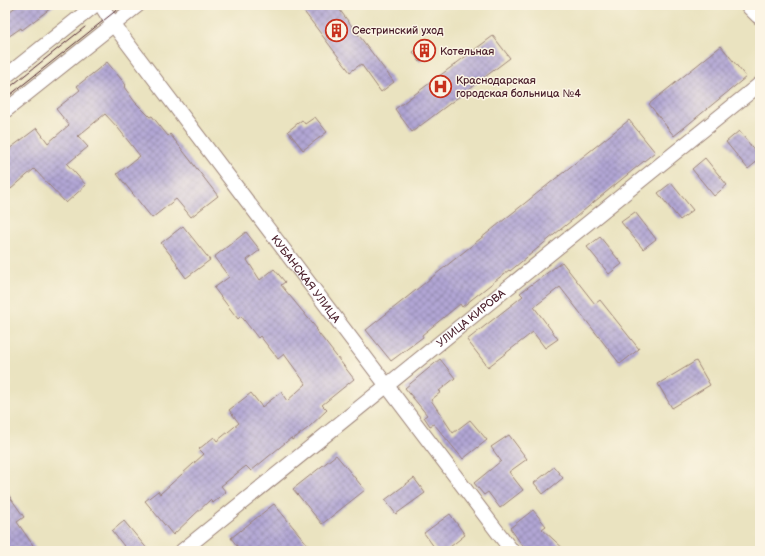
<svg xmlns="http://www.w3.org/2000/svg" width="765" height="556" viewBox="0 0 765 556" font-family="'Balsamiq Sans',sans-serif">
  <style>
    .building { fill: url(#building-cross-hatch) }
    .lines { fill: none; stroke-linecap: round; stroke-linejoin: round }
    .street-casing { stroke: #9a8176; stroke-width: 16 }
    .secondary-casing { stroke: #9a8176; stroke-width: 22 }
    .street { stroke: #fff; stroke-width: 14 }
    .secondary { stroke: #fff; stroke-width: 20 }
    .tram { stroke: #4a1f2b; stroke-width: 1 }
    .labels { text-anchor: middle; stroke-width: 3; stroke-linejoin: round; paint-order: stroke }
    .poi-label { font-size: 11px; fill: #4a1f2b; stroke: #fcf5e5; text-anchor: start }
    .street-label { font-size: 11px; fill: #4a1f2b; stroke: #fcf5e5 }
  </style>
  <defs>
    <pattern id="building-cross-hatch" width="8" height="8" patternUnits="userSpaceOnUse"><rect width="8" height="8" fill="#b1a6d4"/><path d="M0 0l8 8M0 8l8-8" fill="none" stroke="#9287ac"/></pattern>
  </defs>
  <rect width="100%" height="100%" fill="#fcf5e5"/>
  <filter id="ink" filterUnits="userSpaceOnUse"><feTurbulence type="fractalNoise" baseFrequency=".025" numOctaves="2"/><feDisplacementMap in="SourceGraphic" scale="8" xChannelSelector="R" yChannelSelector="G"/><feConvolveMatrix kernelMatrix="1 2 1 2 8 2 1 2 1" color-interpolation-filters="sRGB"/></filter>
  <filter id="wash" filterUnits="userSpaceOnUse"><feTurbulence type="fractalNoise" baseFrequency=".012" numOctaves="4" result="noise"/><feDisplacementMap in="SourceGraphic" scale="16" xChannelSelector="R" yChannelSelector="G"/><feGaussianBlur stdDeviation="0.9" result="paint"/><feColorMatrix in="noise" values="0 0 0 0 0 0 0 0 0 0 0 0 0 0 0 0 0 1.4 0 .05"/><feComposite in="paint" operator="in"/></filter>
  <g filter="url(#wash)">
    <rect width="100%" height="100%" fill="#eae3c0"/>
    <g id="blocks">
      <g class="building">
        <polygon points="18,5 55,5 22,30 21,28 5,39 5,15"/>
        <polygon points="299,5 336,5 394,82 381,92 361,64 350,72"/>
        <polygon points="493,36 510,58 412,132 395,109"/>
        <polygon points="430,40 437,49 420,62 413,52"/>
        <polygon points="721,46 746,77 674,136 649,104"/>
        <polygon points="107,62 126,85 124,87 135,102 150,117 152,116 168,136 170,134 218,196 191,217 176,199 152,218 117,174 140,156 118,128 105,114 78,136 88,147 67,164 86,185 66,203 34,169 11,189 5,181 5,152 37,128 48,143 69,125 56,109 80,90 77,86"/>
        <polygon points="315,117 327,132 303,150 288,131 302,120 305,124"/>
        <polygon points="629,120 655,152 510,271 509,270 462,307 460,304 422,335 423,337 391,361 366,330"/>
        <polygon points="739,131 760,157 760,159 748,169 726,142"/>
        <polygon points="705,158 727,185 714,196 692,169"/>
        <polygon points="671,183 693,210 680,220 658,193"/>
        <polygon points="635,212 656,239 643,249 621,222"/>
        <polygon points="183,226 210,260 186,278 176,264 177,263 161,243"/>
        <polygon points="246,232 260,250 247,260 260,280 274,269 285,282 281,285 317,329 316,330 354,379 322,405 327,410 308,428 292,440 291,438 251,471 246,466 221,486 226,492 213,503 210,500 173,535 145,501 158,491 160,494 204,454 199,449 214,437 217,441 239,423 229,410 251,393 262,407 281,392 287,401 306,384 284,354 278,359 260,336 258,338 241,316 238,319 214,288 229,277 214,257"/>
        <polygon points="600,237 622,264 609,274 587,247"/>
        <polygon points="562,262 595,304 600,300 639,349 620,364 560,287 534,307 558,339 545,348 533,332 488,367 467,340 523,296 520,293"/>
        <polygon points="440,359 455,378 439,391 441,392 431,400 453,433 470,420 487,440 463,459 434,424 430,426 424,417 427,415 405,388"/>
        <polygon points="696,361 710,385 672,408 658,384"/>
        <polygon points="509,435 527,459 509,472 523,490 500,508 488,492 484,495 474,483 501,461 491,447"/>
        <polygon points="336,455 365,490 322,524 293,489"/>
        <polygon points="554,467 563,478 543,494 534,483"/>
        <polygon points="414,478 425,493 396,514 385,500"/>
        <polygon points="5,490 24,517 17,522 37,551 5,551"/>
        <polygon points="274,504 313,551 241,551 231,538"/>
        <polygon points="533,510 546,526 542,529 566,551 531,551 522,545 510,528"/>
        <polygon points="450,514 465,535 445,551 437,551 424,533"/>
        <polygon points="124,521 149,551 128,551 112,531"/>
      </g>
    </g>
  </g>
  <g filter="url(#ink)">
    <use href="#blocks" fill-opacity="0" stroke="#9a8176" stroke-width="1"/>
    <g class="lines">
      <defs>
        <g id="street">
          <path id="s1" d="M101 5 113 24 512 551"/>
          <polyline points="5,77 95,5"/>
          <polyline points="5,111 138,5"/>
          <path id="s2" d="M182 551 760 84"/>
        </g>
        <polyline id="secondary" points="751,5 760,14"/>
      </defs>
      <use href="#street" class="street-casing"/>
      <use href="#secondary" class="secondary-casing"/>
      <use href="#street" class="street"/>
      <use href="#secondary" class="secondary"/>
      <g class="tram">
        <polyline points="5,91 85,27"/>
        <polyline points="5,99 123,5"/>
      </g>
    </g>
  </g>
  <defs>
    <symbol id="building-ring" viewBox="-11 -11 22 22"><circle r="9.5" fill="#fcf5e5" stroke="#c8321e" stroke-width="1.5"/><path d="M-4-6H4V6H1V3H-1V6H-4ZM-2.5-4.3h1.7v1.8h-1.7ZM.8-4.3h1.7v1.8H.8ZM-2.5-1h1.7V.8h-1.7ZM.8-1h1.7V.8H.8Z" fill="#c8321e"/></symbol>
    <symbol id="hospital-ring" viewBox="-11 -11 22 22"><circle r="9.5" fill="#fcf5e5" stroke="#c8321e" stroke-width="1.5"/><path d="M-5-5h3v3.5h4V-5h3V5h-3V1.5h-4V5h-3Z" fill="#c8321e"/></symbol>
  </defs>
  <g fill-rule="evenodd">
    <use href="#building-ring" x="324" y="18" width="25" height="25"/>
    <use href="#building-ring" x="412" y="38" width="25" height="25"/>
    <use href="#hospital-ring" x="428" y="74" width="25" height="25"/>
  </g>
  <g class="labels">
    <g class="poi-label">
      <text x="352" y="34">Сестринский уход</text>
      <text x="440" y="55">Котельная</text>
      <text x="456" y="84">Краснодарская<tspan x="456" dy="13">городская больница №4</tspan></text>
    </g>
    <g class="street-label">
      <text dy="4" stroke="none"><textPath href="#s1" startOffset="342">КУБАНСКАЯ УЛИЦА</textPath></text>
      <text dy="4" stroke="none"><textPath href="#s2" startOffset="371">УЛИЦА КИРОВА</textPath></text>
    </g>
  </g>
  <rect width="765" height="556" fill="none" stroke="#fcf5e5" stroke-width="20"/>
</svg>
